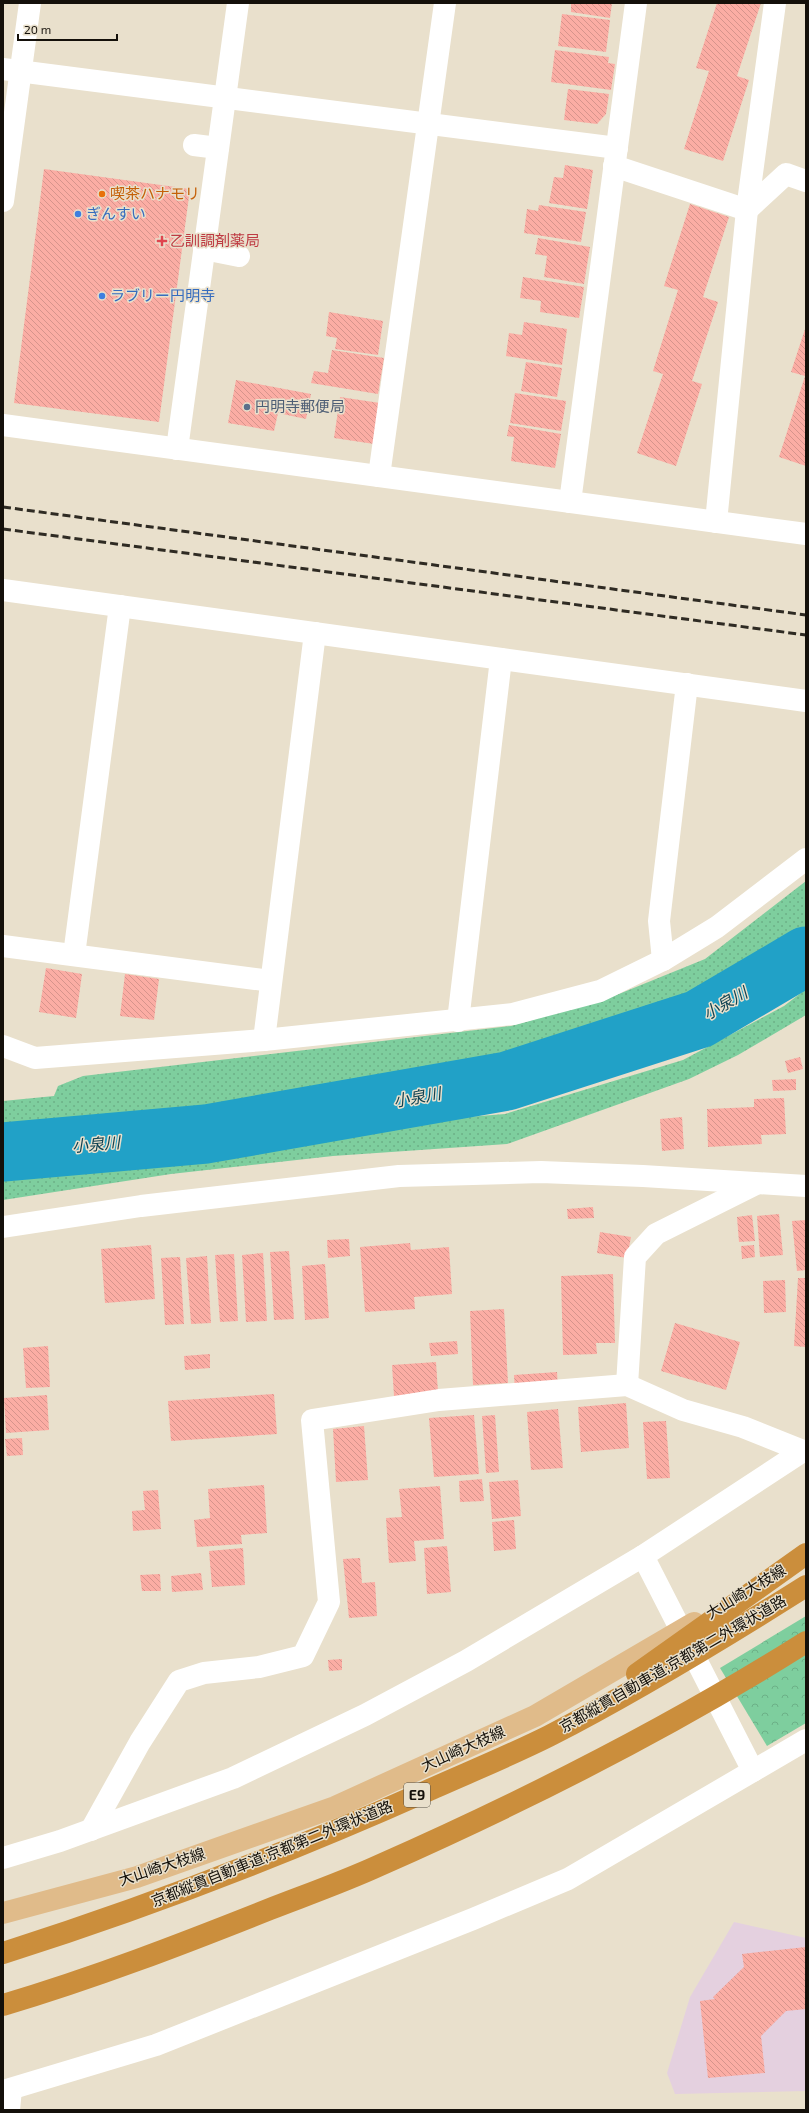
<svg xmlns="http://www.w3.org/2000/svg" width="809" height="2113" viewBox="0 0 809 2113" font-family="'Exo 2','Noto Sans JP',sans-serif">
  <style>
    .commercial { fill: #e4d0df }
    .grass { fill: url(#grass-dots) }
    .forest { fill: url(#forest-crowns) }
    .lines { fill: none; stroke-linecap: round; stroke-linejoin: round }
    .river { stroke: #21a1c7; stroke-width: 59 }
    .building { fill: url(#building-back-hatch) }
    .minor { stroke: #fff; stroke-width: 22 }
    .major { stroke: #e0bb8a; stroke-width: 22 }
    .highway { stroke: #cb8e3c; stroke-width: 22 }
    .rail { stroke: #2f2b23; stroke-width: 3; stroke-dasharray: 8 4; stroke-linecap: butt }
    .food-dot { fill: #e8710a; stroke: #e9e0cc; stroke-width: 1.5 }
    .shop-dot { fill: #3f7fe0; stroke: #e9e0cc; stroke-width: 1.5 }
    .health-dot { fill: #e0444e; stroke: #e9e0cc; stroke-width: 1.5 }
    .service-dot { fill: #5c6f8a; stroke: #e9e0cc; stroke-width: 1.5 }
    .labels { text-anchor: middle; stroke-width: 3; stroke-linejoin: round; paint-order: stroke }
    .shield { fill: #e9e0cc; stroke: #544e44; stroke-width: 1 }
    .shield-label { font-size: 14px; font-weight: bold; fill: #14100a }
    .food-label { font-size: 15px; fill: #c56008; stroke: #e9e0cc; text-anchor: start }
    .shop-label { font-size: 15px; fill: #366cbe; stroke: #e9e0cc; text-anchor: start }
    .health-label { font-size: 15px; fill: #be3a42; stroke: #e9e0cc; text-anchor: start }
    .service-label { font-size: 15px; fill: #4e5e75; stroke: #e9e0cc; text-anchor: start }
    .street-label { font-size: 15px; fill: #14100a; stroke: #e9e0cc }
    .water-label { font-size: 16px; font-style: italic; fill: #0f4252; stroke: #e9e0cc }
  </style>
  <defs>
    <pattern id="grass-dots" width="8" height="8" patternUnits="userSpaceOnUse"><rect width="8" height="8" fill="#7ece9e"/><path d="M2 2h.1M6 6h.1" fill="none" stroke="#6cb087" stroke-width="1.8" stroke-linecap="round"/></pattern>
    <pattern id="forest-crowns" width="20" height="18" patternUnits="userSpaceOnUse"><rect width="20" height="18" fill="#7ece9e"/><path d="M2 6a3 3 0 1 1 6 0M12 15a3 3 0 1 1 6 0" fill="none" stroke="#6cb087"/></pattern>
    <pattern id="building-back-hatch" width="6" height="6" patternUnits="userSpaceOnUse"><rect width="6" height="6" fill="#fbada4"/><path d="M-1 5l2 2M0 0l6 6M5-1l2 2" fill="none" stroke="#d6948c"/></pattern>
  </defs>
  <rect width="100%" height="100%" fill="#e9e0cc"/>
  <polygon class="commercial" points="734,1922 806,1938 806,2091 675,2094 667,2073 690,1997"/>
  <g class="grass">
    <polygon points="806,881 806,944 801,948 679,1012 591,1043 504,1070 397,1092 321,1096 263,1103 230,1111 3,1136 3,1101 54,1096 58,1086 83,1076 511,1026 609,998 705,959"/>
    <polygon points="806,989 806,1015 738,1055 689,1079 507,1144 333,1156 171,1174 3,1200 3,1170 88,1161 303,1130 505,1114 683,1060 784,1006"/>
  </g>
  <polygon class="forest" points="806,1616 806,1723 767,1746 720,1668"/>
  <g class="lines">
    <polyline class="river" points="3,1152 206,1134 507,1081 699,1019 806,956"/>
  </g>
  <g class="building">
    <polygon points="571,3 612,3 610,18 571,12"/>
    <polygon points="717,3 761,3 737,76 749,80 723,161 684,149 709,71 696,68"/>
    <polygon points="562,14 610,20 606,52 558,46"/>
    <polygon points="555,50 609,57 608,63 615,64 611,90 551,82"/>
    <polygon points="568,89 609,94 606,114 597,124 564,120"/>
    <polygon points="565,165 593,170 587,209 549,203 554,177 563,178"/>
    <polygon points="44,169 190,189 159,422 14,403"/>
    <polygon points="690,204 729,217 703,297 718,302 692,381 702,384 676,466 637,453 663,374 653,371 678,290 664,286"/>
    <polygon points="539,205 586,212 581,242 524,233 527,209 538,211"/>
    <polygon points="538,238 590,247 584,284 544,277 547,256 535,254"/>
    <polygon points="523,277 584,287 579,318 540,312 541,301 520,298"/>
    <polygon points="329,312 383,321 378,355 335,349 337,338 326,336"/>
    <polygon points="524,322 567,329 562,365 506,356 509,333 522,335"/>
    <polygon points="806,326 806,466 779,457 805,376 791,372"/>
    <polygon points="332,350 384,358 378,394 311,383 314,371 328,373"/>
    <polygon points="526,362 562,368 557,397 521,391"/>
    <polygon points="236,380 311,394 306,419 278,413 274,431 228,423"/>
    <polygon points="515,393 566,401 561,431 510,423"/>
    <polygon points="340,397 380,403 374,444 334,438"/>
    <polygon points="509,425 561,434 555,468 511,461 514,437 507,436"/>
    <polygon points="46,968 82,974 76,1018 39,1012"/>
    <polygon points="125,974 159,979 154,1020 120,1016"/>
    <polygon points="800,1057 803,1069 788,1073 785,1061"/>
    <polygon points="796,1079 796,1090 773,1091 772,1080"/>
    <polygon points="784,1098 786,1134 761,1135 762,1144 708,1147 707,1109 754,1107 754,1099"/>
    <polygon points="682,1117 684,1149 662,1151 660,1119"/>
    <polygon points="593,1207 594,1218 568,1219 567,1209"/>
    <polygon points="779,1214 783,1255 760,1257 757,1216"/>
    <polygon points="752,1215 755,1241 739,1242 737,1217"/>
    <polygon points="806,1220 806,1270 797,1271 792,1221"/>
    <polygon points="600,1232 631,1237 627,1258 597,1253"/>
    <polygon points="349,1239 350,1256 328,1258 327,1240"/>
    <polygon points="410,1243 411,1250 449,1247 452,1294 414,1297 415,1309 365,1312 360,1247"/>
    <polygon points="151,1245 155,1299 105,1303 101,1249"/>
    <polygon points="754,1245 755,1257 742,1259 741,1246"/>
    <polygon points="289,1251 294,1319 274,1320 270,1252"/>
    <polygon points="263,1253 267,1321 246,1322 242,1255"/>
    <polygon points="234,1254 238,1321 220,1322 215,1255"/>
    <polygon points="207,1256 211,1323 191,1324 186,1258"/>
    <polygon points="180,1257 184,1324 165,1325 161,1258"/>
    <polygon points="325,1264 329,1318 305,1320 302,1266"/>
    <polygon points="613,1274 615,1343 596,1343 597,1354 563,1355 561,1276"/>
    <polygon points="798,1278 806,1278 806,1347 794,1346"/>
    <polygon points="785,1280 786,1312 764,1313 763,1281"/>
    <polygon points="504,1309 508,1383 473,1385 470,1311"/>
    <polygon points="675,1323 740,1342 726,1390 661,1371"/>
    <polygon points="457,1341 458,1354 431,1356 429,1343"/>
    <polygon points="48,1346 50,1387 26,1388 23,1348"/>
    <polygon points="210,1354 210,1368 185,1370 184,1356"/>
    <polygon points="436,1362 438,1392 394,1396 392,1365"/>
    <polygon points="557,1372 558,1388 515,1391 514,1375"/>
    <polygon points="274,1394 277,1434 171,1441 168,1401"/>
    <polygon points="47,1395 49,1430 6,1433 4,1398"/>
    <polygon points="626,1403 629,1448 581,1452 578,1407"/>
    <polygon points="558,1409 563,1468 531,1470 527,1412"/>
    <polygon points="474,1415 479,1474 434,1477 429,1418"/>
    <polygon points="495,1415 499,1472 486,1473 482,1416"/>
    <polygon points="666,1421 670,1478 647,1479 643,1422"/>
    <polygon points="364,1426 368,1480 336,1482 333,1429"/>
    <polygon points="22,1438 23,1455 7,1456 5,1439"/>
    <polygon points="482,1479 484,1501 460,1502 459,1481"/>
    <polygon points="518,1480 521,1516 492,1519 489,1482"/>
    <polygon points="264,1485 267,1533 241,1535 242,1544 197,1547 194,1520 210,1518 208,1489"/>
    <polygon points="440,1486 444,1539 414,1541 416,1561 389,1563 386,1518 402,1517 399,1489"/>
    <polygon points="158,1490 161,1529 133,1531 132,1511 145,1510 143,1491"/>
    <polygon points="514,1520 516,1549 494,1551 492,1522"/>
    <polygon points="447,1546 451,1592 427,1594 424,1548"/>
    <polygon points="243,1548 245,1585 212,1587 209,1551"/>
    <polygon points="360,1558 362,1583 375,1582 377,1616 349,1618 343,1559"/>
    <polygon points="201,1573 203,1590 172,1592 171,1576"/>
    <polygon points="160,1574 161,1591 142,1591 140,1575"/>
    <polygon points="342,1659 342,1670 329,1671 328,1660"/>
    <polygon points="806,1947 806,2009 786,2011 761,2036 765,2073 708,2078 700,2001 715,1999 713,1997 744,1967 742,1954"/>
  </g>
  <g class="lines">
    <g class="minor">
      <polyline points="3,69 617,148"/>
      <polyline points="194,145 218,148"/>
      <polyline points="614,166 747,210 786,174 806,181"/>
      <polyline points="3,201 30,3"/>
      <polyline points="204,249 239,256"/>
      <polyline points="3,425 806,534"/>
      <polyline points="177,449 238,3"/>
      <polyline points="379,476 445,3"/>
      <polyline points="570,502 636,3"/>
      <polyline points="716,522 747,210 775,3"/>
      <polyline points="3,590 806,701"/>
      <polyline points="3,946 271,981"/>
      <polyline points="74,955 120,606"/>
      <polyline points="663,960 659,921 687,684"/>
      <polyline points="458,1021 501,659"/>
      <polyline points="264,1040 315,633"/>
      <polyline points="3,1046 35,1058 264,1040 513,1014 600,991 663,960 717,927 806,859"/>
      <polyline points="3,1227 141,1206 399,1176 541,1172 643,1176 806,1186"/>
      <polyline points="627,1385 635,1257 656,1234 756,1184"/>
      <polyline points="91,1830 140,1742 179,1681 204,1673 259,1667 303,1656 329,1602 312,1420 439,1400 627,1385 683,1410 743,1427 803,1451 643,1556"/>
      <polyline points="3,1858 60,1841 233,1778 365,1715 466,1661 643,1556 753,1771"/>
      <polyline points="3,2091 156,2045 473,1919 568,1879 806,1740"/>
      <polyline points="9,2110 11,2089"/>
    </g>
    <polyline class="major" points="3,1913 137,1877 335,1807 535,1716 694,1623"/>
    <g class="highway">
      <polyline points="637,1674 806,1554"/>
      <path d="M3 1953C148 1907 288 1853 427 1791 467 1773 509 1756 549 1736 637 1691 722 1639 806 1586"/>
      <path d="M3 2005C94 1978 182 1944 270 1909 306 1895 343 1882 378 1866 525 1801 670 1728 806 1642"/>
    </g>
    <g class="rail">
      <polyline points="3,507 806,615"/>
      <polyline points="3,529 806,635"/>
    </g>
  </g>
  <circle class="food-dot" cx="102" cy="194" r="4"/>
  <g class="shop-dot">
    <circle cx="78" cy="214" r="4"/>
    <circle cx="102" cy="296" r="4"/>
  </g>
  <path class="health-dot" d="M160 235h4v4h4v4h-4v4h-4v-4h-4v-4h4z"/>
  <circle class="service-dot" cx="247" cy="407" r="4"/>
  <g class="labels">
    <rect class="shield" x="404" y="1783" width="26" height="24" rx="3"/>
    <g class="shield-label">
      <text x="417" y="1800">E9</text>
    </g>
    <g class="food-label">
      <text x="110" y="199">喫茶ハナモリ</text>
    </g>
    <g class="shop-label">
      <text x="86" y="219">ぎんすい</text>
      <text x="110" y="301">ラブリー円明寺</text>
    </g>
    <g class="health-label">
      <text x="170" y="246">乙訓調剤薬局</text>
    </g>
    <g class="service-label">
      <text x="255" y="412">円明寺郵便局</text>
    </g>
    <g class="street-label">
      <text transform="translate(746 1592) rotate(-31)" y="5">大山崎大枝線</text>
      <text transform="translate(673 1664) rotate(-30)" y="5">京都縦貫自動車道;京都第二外環状道路</text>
      <text transform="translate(463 1749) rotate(-24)" y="5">大山崎大枝線</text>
      <text transform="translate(272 1854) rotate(-22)" y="5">京都縦貫自動車道;京都第二外環状道路</text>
      <text transform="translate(162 1867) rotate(-18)" y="5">大山崎大枝線</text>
    </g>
    <g class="water-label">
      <text transform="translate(725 1003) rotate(-30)" y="6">小泉川</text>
      <text transform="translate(417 1097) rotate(-10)" y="6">小泉川</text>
      <text transform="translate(96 1144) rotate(-5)" y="6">小泉川</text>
    </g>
  </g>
  <rect width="809" height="2113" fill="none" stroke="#14100a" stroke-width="8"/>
  <path d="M18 34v6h99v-6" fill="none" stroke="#14100a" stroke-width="2"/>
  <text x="24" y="34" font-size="12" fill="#14100a" stroke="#e9e0cc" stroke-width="3" paint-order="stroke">20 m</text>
</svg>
